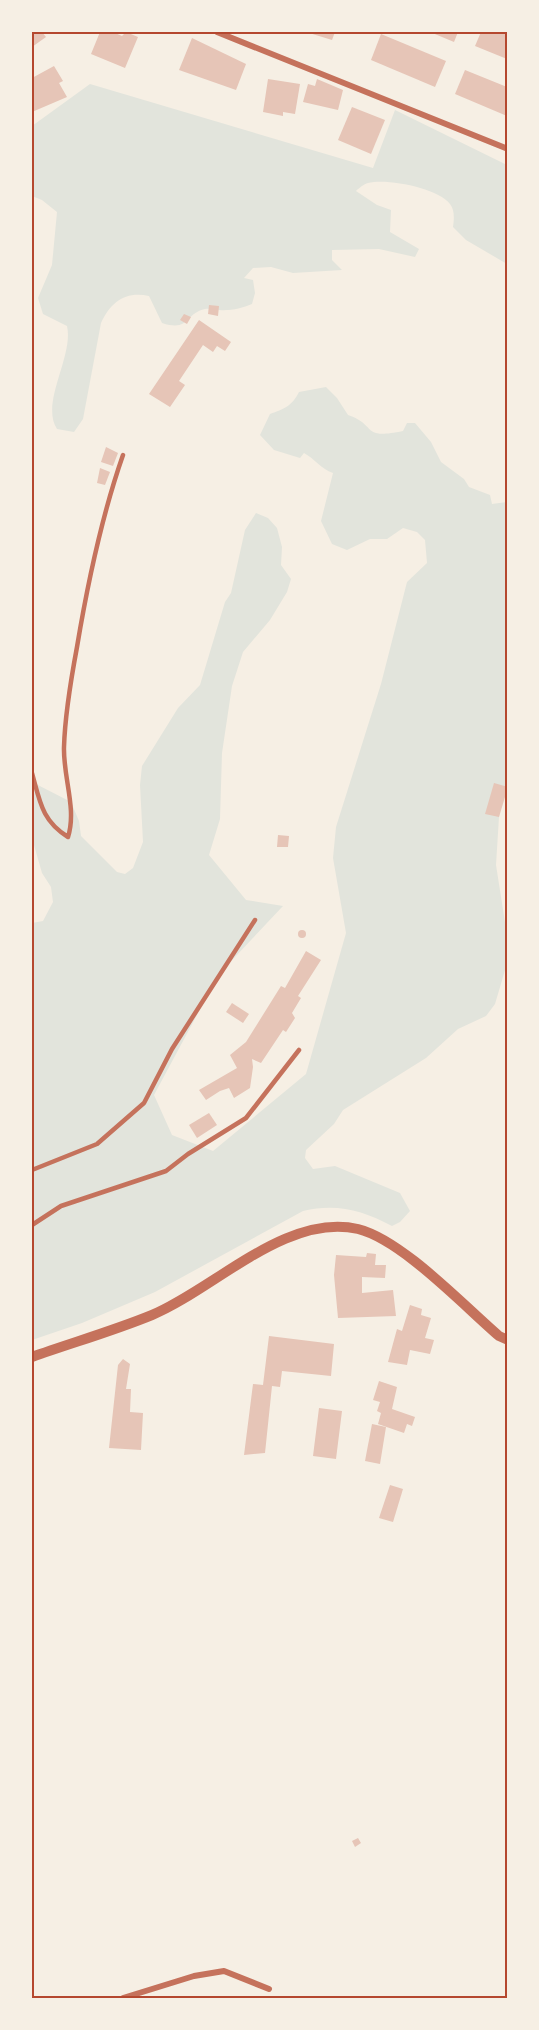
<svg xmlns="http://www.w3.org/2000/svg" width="539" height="2030" viewBox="0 0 539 2030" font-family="Helvetica,sans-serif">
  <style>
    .green { fill: #e2e4dc }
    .building { fill: #e6c5b7 }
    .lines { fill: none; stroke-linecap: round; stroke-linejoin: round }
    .service { stroke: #c5725c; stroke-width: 4.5 }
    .minor { stroke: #c5725c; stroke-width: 6 }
    .tertiary { stroke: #c5725c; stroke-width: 10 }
    .neatline { fill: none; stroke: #b5482f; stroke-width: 2 }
  </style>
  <rect width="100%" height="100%" fill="#f6efe4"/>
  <g class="green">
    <path d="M90 84 373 168 395 110 507 165V264L466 240 453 227C454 220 455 210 450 204 438 188 387 178 368 183 364 184 359 188 356 191L377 205 391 210 390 232 419 249 415 257 379 249 332 250V260L342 270 293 273 271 267 253 268 244 278 253 280 255 293 252 304C242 308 231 311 219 310 215 310 209 308 205 309 184 314 190 332 162 323L149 296C125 291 111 302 101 323L83 419 74 432 57 429C40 403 74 356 67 326L43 314 38 298 52 265 57 212 42 200 32 196V126Z"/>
    <path d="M326 387 337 398 348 415C378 425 360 440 403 431L407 423H415L431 442 441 462 464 479 469 487 490 495 492 504 507 502 508 781 500 801 496 865 507 935 508 960 495 1004 486 1016 458 1029 426 1058 343 1110 334 1124 306 1150 305 1158 313 1169 335 1166 400 1193 410 1211 400 1222 392 1226C362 1210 336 1203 303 1211L155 1292 82 1323 32 1340V923L43 921 53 902 51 887 42 873 32 838V782L71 802 79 821 81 836 117 872 125 874 133 868 143 842 140 785 142 766 178 708 200 685 225 602 231 593 245 530 256 513 268 518 277 528 282 547 281 565 291 579 287 592 270 620 243 652 232 686 222 753 220 819 209 855 246 900 283 906 219 974 154 1095 172 1135 213 1151 306 1074 346 933 333 858 336 827 381 684 407 582 427 563 425 540 417 532 403 528 387 539H370L347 550 332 544 321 521 333 473C321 469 315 459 304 453L300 458 274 450 260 435 270 414C284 409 292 406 299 392Z"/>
  </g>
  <g class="building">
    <polygon points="32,32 42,32 46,37 32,47"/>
    <polygon points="100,32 113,32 122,36 126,32 138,37 125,68 91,54"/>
    <polygon points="306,32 335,32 332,40"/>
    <polygon points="430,32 458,32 454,42"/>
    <polygon points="481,32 507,32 507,59 475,46"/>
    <polygon points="381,34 446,61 435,87 371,60"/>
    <polygon points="192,38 246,64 236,90 179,70"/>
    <polygon points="54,66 63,81 59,83 67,97 32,112 32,78"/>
    <polygon points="465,70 507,87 507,116 455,94"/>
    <polygon points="268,79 300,84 295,114 283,112 283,116 263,112"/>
    <polygon points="317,79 343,90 338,110 303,102 308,84 315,86"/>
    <polygon points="352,107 385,120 371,154 338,140"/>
    <polygon points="209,305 219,306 218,316 208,314"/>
    <polygon points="184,314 191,317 187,324 180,320"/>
    <polygon points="199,320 231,342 225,351 217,346 213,352 203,345 179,381 185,385 170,407 149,394"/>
    <polygon points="106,447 118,453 113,466 101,462"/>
    <polygon points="100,468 110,472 105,485 97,483"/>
    <polygon points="494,783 508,787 499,817 485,814"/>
    <polygon points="278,835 289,836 288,847 277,847"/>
    <circle cx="302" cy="934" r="4"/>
    <polygon points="306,951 321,960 298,996 301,998 292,1013 295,1018 286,1032 283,1030 261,1063 252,1059 253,1067 250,1088 234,1098 229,1088 220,1091 206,1100 199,1090 237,1068 230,1055 246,1042 281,986 285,988"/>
    <polygon points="232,1003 249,1014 243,1023 226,1012"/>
    <polygon points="209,1113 217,1125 197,1138 189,1125"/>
    <polygon points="367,1253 376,1254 375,1265 386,1265 385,1278 362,1277 362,1293 393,1290 396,1316 338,1318 334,1275 336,1255 366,1257"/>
    <polygon points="410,1305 422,1309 421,1315 431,1318 425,1338 434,1340 430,1354 410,1350 407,1365 388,1362 397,1329 402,1331"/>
    <polygon points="269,1336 334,1344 331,1376 282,1371 280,1387 272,1386 265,1453 244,1455 253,1384 263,1385"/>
    <polygon points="123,1359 130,1364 126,1389 131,1389 130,1412 143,1413 141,1450 109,1448 118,1365"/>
    <polygon points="379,1381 397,1387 392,1409 415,1417 412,1426 407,1424 404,1433 378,1424 381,1413 377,1411 380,1402 373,1400"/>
    <polygon points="319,1408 342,1411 336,1459 313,1456"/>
    <polygon points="372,1424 386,1427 380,1464 365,1461"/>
    <polygon points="390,1485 403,1489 393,1522 379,1518"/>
    <polygon points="358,1838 361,1843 355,1847 352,1841"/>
  </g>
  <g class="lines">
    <g class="service">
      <path d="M32 773C40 802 42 821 68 837 77 809 63 777 64 747 65 714 71 679 77 647 88 581 101 518 123 455"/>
      <polyline points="32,1170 97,1144 144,1103 172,1049 255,920"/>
      <polyline points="32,1225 61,1206 166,1171 188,1154 246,1118 299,1050"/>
    </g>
    <g class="minor">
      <polyline points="217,32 508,149"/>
      <polyline points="123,1998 194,1976 224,1971 269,1989"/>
    </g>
    <path class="tertiary" d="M32 1357C71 1343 113 1331 152 1315 213 1290 287 1212 358 1229 402 1240 463 1305 499 1336L508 1340"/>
  </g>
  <rect width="539" height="2030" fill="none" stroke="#f6efe4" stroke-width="66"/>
  <rect x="33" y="33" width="473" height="1964" class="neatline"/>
</svg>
